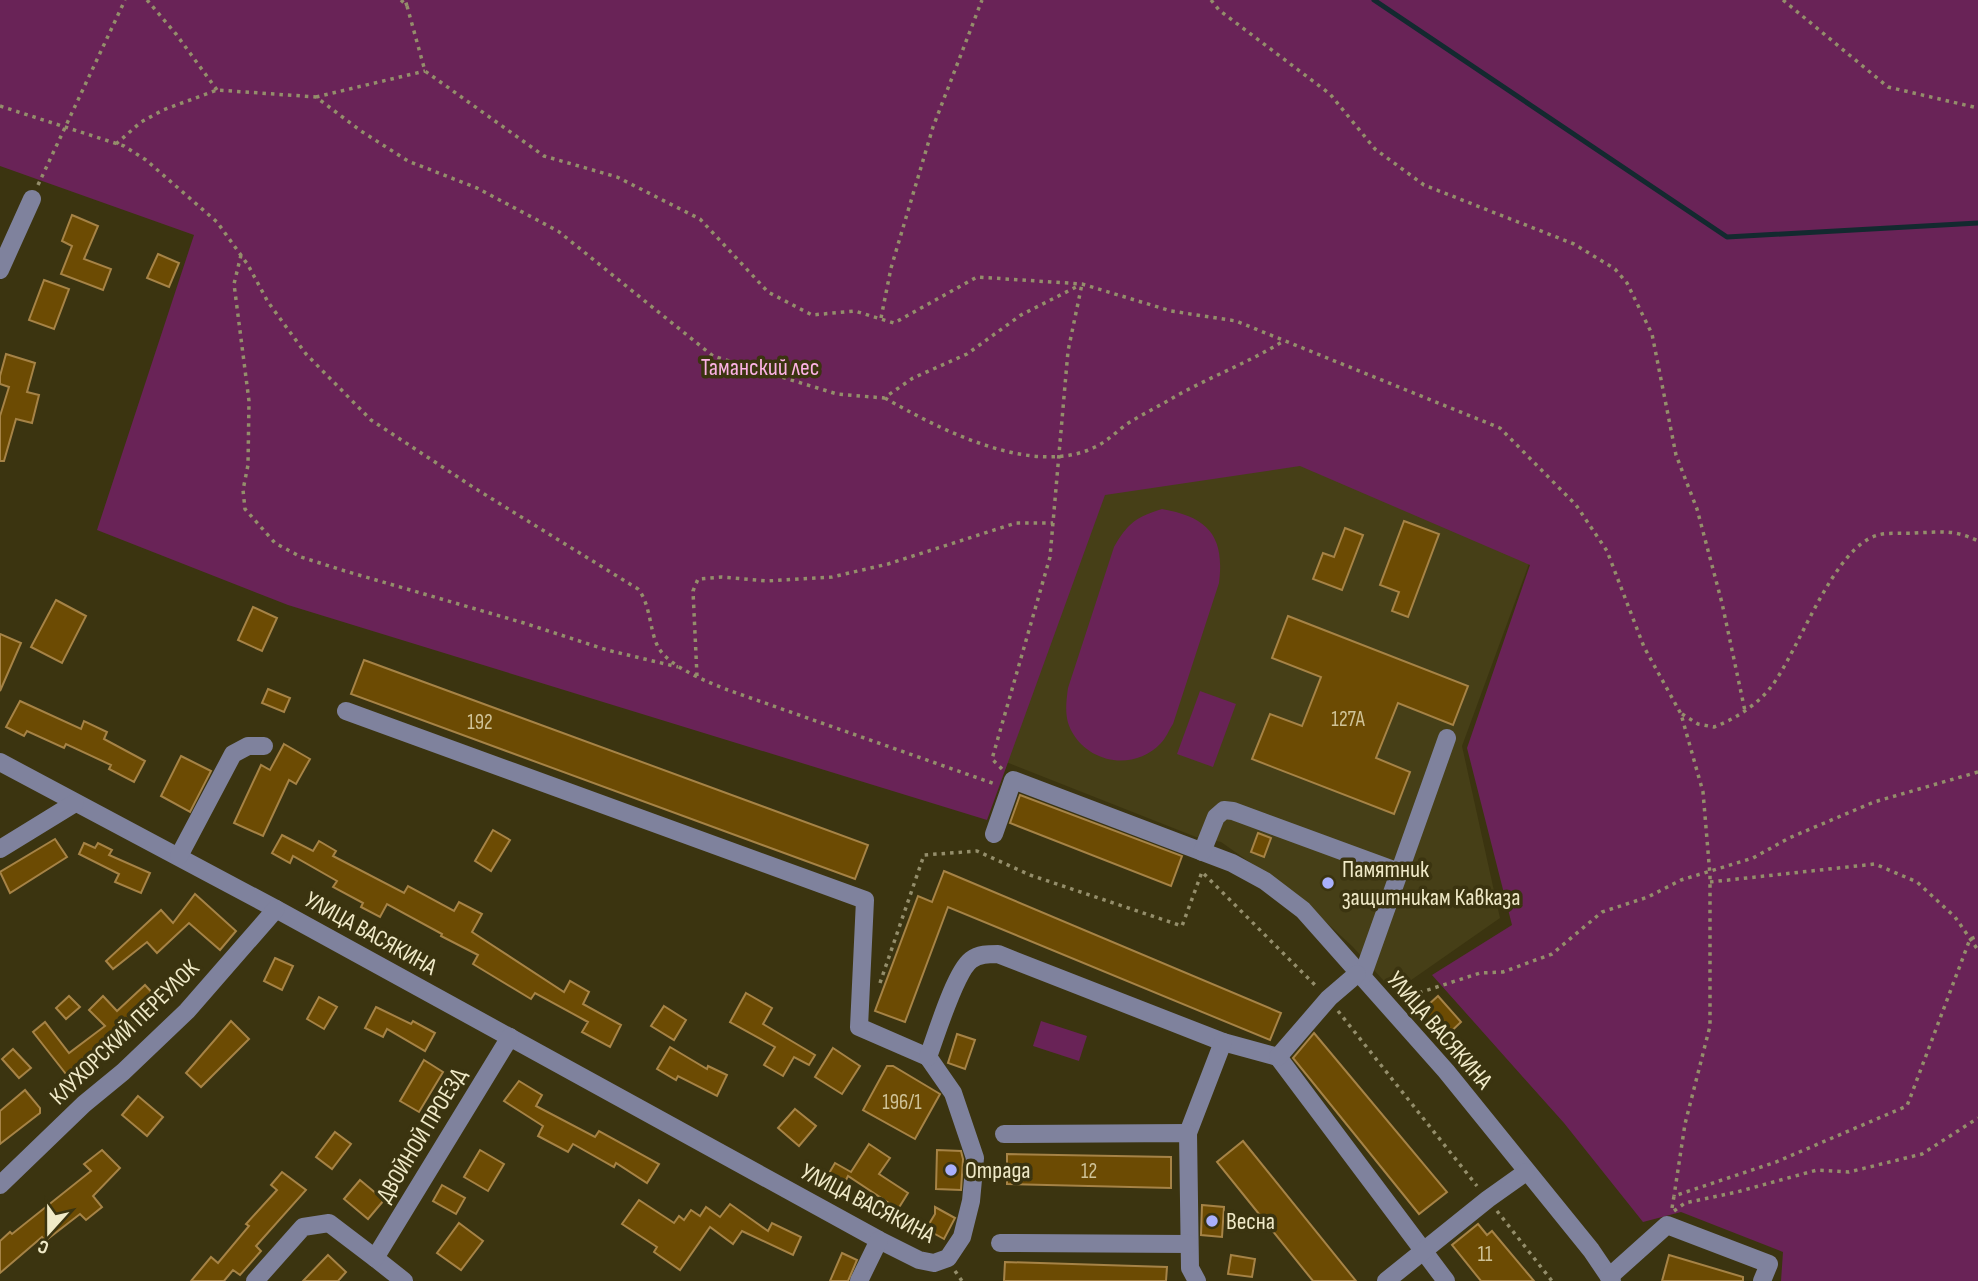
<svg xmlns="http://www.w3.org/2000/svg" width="1978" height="1281" viewBox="0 0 1978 1281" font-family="'Sofia Sans Condensed',sans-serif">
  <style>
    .built { fill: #463f17 }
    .green { fill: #692357 }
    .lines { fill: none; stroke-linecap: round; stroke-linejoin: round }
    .stream { stroke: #13292f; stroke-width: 5 }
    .building { fill: #6c4b03; stroke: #a68346; stroke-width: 2 }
    .path { stroke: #948e6b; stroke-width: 3.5; stroke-dasharray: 3.5 5; stroke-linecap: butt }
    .minor { stroke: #7f829d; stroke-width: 18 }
    .poi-dot { fill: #a9b0fc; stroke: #3b3410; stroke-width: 2.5 }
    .labels { text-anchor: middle; stroke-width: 7; stroke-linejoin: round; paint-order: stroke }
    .number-label { font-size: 21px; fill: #cfc297 }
    .park-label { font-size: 24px; fill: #fcb2e4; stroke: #3b3410 }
    .poi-label { font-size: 24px; fill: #f0eac8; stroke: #3b3410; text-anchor: start }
    .street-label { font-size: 24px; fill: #f0eac8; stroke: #3b3410 }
  </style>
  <rect width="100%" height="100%" fill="#3b3410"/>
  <polygon class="built" points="1300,463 1530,561 1462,746 1500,918 1394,992 1352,946 1295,894 1221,842 1196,837 1006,762 1104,492"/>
  <g class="green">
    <polygon points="0,0 1978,0 1978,1281 1781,1281 1783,1252 1681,1212 1643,1222 1564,1123 1432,975 1512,925 1467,748 1530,565 1300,466 1105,495 987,820 288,605 97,530 194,235 0,166"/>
    <path d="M1162 509C1208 517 1225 536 1219 583L1173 724C1169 730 1166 738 1161 743 1135 771 1090 764 1072 732 1064 718 1066 703 1068 688L1114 547C1128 523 1136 517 1162 509Z"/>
    <polygon points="1200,691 1236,704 1213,767 1177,754"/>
    <polygon points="1041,1021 1087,1036 1079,1061 1033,1046"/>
  </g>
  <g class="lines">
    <polyline class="stream" points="1374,0 1727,237 1978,223"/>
  </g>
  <g class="building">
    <polygon points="72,215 98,226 84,259 111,269 103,290 61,274 72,246 62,241"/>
    <polygon points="158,254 179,263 169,287 147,278"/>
    <polygon points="44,280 69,289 54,329 29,320"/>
    <polygon points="6,354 35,363 27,392 39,395 32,423 16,419 4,461 0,461 0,416 9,387 0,384 0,376"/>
    <polygon points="1404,521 1439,534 1408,617 1392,611 1399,592 1380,585"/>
    <polygon points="1345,528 1363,535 1342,590 1313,579 1323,553 1334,557"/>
    <polygon points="56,600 86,616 62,663 31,647"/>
    <polygon points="253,607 277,618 262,651 238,640"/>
    <polygon points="1288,616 1468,686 1453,725 1398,703 1376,758 1410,772 1394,814 1252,759 1270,714 1302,726 1321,677 1272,658"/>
    <polygon points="0,634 21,643 0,691"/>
    <polygon points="364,660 868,845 855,879 351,694"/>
    <polygon points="268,689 290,698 284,712 262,703"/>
    <polygon points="20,701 81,729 84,721 107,732 104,739 145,761 134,782 109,769 111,765 66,744 64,748 27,731 24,736 6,727"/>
    <polygon points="284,744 310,759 296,784 289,780 263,836 234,823 261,765 270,770"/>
    <polygon points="181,756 211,771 190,812 161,796"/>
    <polygon points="1020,795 1182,856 1171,886 1010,823"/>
    <polygon points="493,830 510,840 491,871 475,861"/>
    <polygon points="1258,833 1271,838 1264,857 1251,852"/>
    <polygon points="282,835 313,851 319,841 336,851 333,856 404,893 408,886 454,911 459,902 482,914 472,932 564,992 570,981 589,992 583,1004 621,1025 610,1047 582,1032 588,1022 535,993 531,999 473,964 478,955 441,936 442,934 387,904 380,917 361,907 363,903 333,887 337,881 293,856 290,863 272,853"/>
    <polygon points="55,839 67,857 10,893 0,872"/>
    <polygon points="84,843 95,848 98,843 112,850 109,855 150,873 141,893 115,882 119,874 79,854"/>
    <polygon points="944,871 1281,1013 1270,1040 948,907 905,1022 875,1011 918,896 932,902"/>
    <polygon points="195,894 236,931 220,950 189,923 157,953 147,942 113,969 106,961 161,910 173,923"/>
    <polygon points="275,958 293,966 282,990 264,981"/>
    <polygon points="145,985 157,998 131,1022 136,1027 83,1072 85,1075 73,1083 33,1032 45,1022 69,1053 105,1026 89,1010 103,996 117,1011"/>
    <polygon points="746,993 772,1008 763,1024 815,1055 809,1065 794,1057 783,1076 764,1065 775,1047 730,1022"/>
    <polygon points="69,996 80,1007 66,1019 56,1008"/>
    <polygon points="1438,996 1461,1022 1442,1040 1418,1014"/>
    <polygon points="319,997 337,1007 324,1029 307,1019"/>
    <polygon points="664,1006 686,1020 674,1040 651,1026"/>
    <polygon points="376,1007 411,1024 413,1021 435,1033 425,1051 387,1029 383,1037 365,1028"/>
    <polygon points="231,1021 249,1039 201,1087 186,1073"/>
    <polygon points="1314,1033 1447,1192 1419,1214 1293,1058"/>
    <polygon points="957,1034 975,1040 965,1069 948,1063"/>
    <polygon points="670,1047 707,1069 708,1066 727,1075 717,1096 678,1076 676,1080 657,1069"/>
    <polygon points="833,1048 860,1066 842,1094 815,1077"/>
    <polygon points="13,1049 31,1068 19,1078 2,1059"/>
    <polygon points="424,1060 443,1072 419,1112 400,1101"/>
    <polygon points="887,1066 893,1066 940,1094 915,1139 863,1110"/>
    <polygon points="519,1081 542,1095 536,1106 595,1137 599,1131 659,1164 647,1183 616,1163 614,1167 573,1144 568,1152 538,1136 543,1126 504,1101"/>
    <polygon points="25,1090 40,1108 40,1113 0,1144 0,1111"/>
    <polygon points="138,1096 163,1117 147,1136 122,1115"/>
    <polygon points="795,1109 816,1126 799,1146 778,1128"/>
    <polygon points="335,1132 351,1144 332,1169 316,1157"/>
    <polygon points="1243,1141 1356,1281 1313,1281 1251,1204 1217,1162"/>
    <polygon points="869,1144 890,1158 879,1174 908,1193 898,1209 848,1176 844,1184 828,1175 835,1163 851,1172"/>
    <polygon points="102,1150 120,1168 93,1196 102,1207 86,1220 80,1214 45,1241 42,1237 0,1273 0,1241 10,1232 12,1234 91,1171 84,1164"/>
    <polygon points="480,1150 504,1164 488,1191 464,1177"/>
    <polygon points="937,1150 961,1151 963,1159 961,1190 936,1189"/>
    <polygon points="1007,1154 1171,1157 1171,1188 1007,1184"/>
    <polygon points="282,1172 306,1190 256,1246 261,1251 240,1275 233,1270 224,1281 191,1281 211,1257 218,1263 249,1226 246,1224 277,1190 271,1185"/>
    <polygon points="360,1180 384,1200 368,1219 344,1199"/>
    <polygon points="442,1185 465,1198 456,1214 433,1201"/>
    <polygon points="639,1200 674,1223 679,1216 684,1220 691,1210 700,1216 706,1207 720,1217 730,1204 768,1231 772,1223 801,1237 793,1255 742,1231 733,1244 710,1227 680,1270 654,1252 657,1247 622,1224"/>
    <polygon points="1202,1205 1224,1207 1222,1237 1201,1235"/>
    <polygon points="935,1207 955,1218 944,1239 926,1229 935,1214"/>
    <polygon points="459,1223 483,1241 461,1270 437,1253"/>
    <polygon points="1478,1224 1487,1235 1492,1231 1534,1281 1481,1281 1452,1245"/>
    <polygon points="842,1253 857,1260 848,1281 830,1281"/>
    <polygon points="328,1255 346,1272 338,1281 303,1281"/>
    <polygon points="1231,1255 1255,1259 1252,1277 1228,1274"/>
    <polygon points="1669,1255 1743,1277 1743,1281 1662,1281"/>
    <polygon points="1005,1262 1167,1267 1166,1281 1004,1281"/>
  </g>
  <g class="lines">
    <g class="path">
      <polyline points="147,0 176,34 217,90"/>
      <polyline points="401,0 407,6 405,0"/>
      <polyline points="1211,0 1219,10 1330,94 1375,149 1424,185 1574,244 1615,269 1627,283 1652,334 1676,455 1697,509 1722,603 1745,711"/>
      <polyline points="1783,0 1888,87 1978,108"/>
      <polyline points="407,6 425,71 544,156 617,177 700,219 768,292 812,315 855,311 894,323 977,277 1082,284 1171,311 1236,321 1500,428 1576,505 1607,551 1644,647 1681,714 1703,792 1710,875 1710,1026 1685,1124 1674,1196"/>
      <polyline points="316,97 425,71"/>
      <path d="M0 106 124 146 146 160 217 222 248 265 268 302 306 354 371 420 476 489 638 589C651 605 649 629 658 647 669 667 708 682 728 690L995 784"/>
      <polyline points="116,144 141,122 163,110 217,90 316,97 361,131 408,161 477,188 558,231 713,356 837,394 884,398 913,378 967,354 1021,315 1080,285"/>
      <polyline points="38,185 125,0"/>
      <polyline points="241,255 234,284 249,401 248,465 243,490 245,509 275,543 301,557 345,571 524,623 607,650 678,667"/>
      <polyline points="881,318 891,268 933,127 982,0"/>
      <path d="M885 398C939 429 1033 478 1095 447 1108 441 1118 430 1130 422 1145 413 1161 405 1176 396 1212 376 1250 362 1285 340"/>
      <polyline points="697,676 693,591 698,579 722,577 767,581 832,577 888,564 1016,523 1053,523"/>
      <path d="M1682 714 1698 724 1714 727C1735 719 1757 705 1771 687 1799 651 1833 547 1878 535 1889 532 1904 534 1915 533 1941 532 1954 529 1978 541"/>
      <polyline points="1002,769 992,759 1050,557 1068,351 1082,284"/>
      <polyline points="1710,882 1875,864 1917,882 1955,917 1978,950"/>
      <polyline points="880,983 924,855 977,851 1030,875 1182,926 1202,872 1317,987"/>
      <polyline points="1403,998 1480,973 1503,972 1552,954 1602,912 1648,897 1681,880 1753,858 1789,838 1874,802 1978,772"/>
      <polyline points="1338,1011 1477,1186"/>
      <polyline points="1672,1208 1674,1196 1776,1162 1907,1106 1970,939 1978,936"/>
      <polyline points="1497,1211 1552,1281"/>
      <polyline points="1674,1211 1685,1203 1737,1192 1817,1170 1849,1172 1922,1154 1978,1118"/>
      <polyline points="955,1271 962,1281"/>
    </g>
    <g class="minor">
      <polyline points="0,270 32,199"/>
      <polyline points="346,711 865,900 859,1027 928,1057"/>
      <polyline points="0,762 276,909 879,1240 919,1260 934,1263 948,1258 962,1237 971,1201 975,1158 953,1093 928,1057"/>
      <polyline points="994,834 1013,780 1232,863 1265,881 1303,910 1446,1071 1591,1250 1612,1281"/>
      <polyline points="0,849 75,803"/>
      <polyline points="1202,852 1216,817 1224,810 1233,811 1399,872"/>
      <polyline points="179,856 233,754 248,746 264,746"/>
      <polyline points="1362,977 1447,738"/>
      <path d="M928 1057C936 1036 955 972 971 960 979 954 988 954 998 954L1223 1042 1278 1057"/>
      <polyline points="1278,1057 1446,1281"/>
      <polyline points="1278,1057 1329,998 1357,974"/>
      <polyline points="1188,1133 1223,1042"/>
      <polyline points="1004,1134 1188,1133 1190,1268 1197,1281"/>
      <polyline points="0,1185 84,1104 123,1072 187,1011 276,909"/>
      <polyline points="1000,1243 1189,1244"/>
      <polyline points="375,1258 404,1281"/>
      <polyline points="1609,1277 1667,1225 1769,1264 1762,1281"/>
      <polyline points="255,1281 303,1227 329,1223 375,1258 510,1037"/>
      <polyline points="859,1281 879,1240"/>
      <polyline points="1386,1281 1488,1199 1526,1172"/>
    </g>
  </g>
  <g class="poi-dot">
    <circle cx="1328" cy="883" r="7"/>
    <circle cx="951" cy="1170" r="7"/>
    <circle cx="1212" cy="1221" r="7"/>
  </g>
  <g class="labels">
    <g class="number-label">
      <text x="1348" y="726">127А</text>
      <text x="480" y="729">192</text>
      <text x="902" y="1109">196/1</text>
      <text x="1089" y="1178">12</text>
      <text x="1485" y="1261">11</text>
    </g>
    <g class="park-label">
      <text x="760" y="375">Таманский лес</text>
    </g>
    <g class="poi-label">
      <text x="1342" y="877">Памятник<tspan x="1342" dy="28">защитникам Кавказа</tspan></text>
      <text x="965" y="1178">Отрада</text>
      <text x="1226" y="1229">Весна</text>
    </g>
    <g class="street-label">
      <text transform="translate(371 933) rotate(29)" y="8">УЛИЦА ВАСЯКИНА</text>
      <text transform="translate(1440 1030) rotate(49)" y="8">УЛИЦА ВАСЯКИНА</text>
      <text transform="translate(124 1032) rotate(-44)" y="8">КЛУХОРСКИЙ ПЕРЕУЛОК</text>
      <text transform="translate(421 1135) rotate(-59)" y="8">ДВОЙНОЙ ПРОЕЗД</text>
      <text transform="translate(868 1203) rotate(27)" y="8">УЛИЦА ВАСЯКИНА</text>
    </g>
  </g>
  <g transform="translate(49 1232) rotate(201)" stroke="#3b3410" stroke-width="5" paint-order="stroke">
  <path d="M0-5L12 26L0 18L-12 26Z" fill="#f0eac8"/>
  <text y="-10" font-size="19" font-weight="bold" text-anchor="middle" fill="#f0eac8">С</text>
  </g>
</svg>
